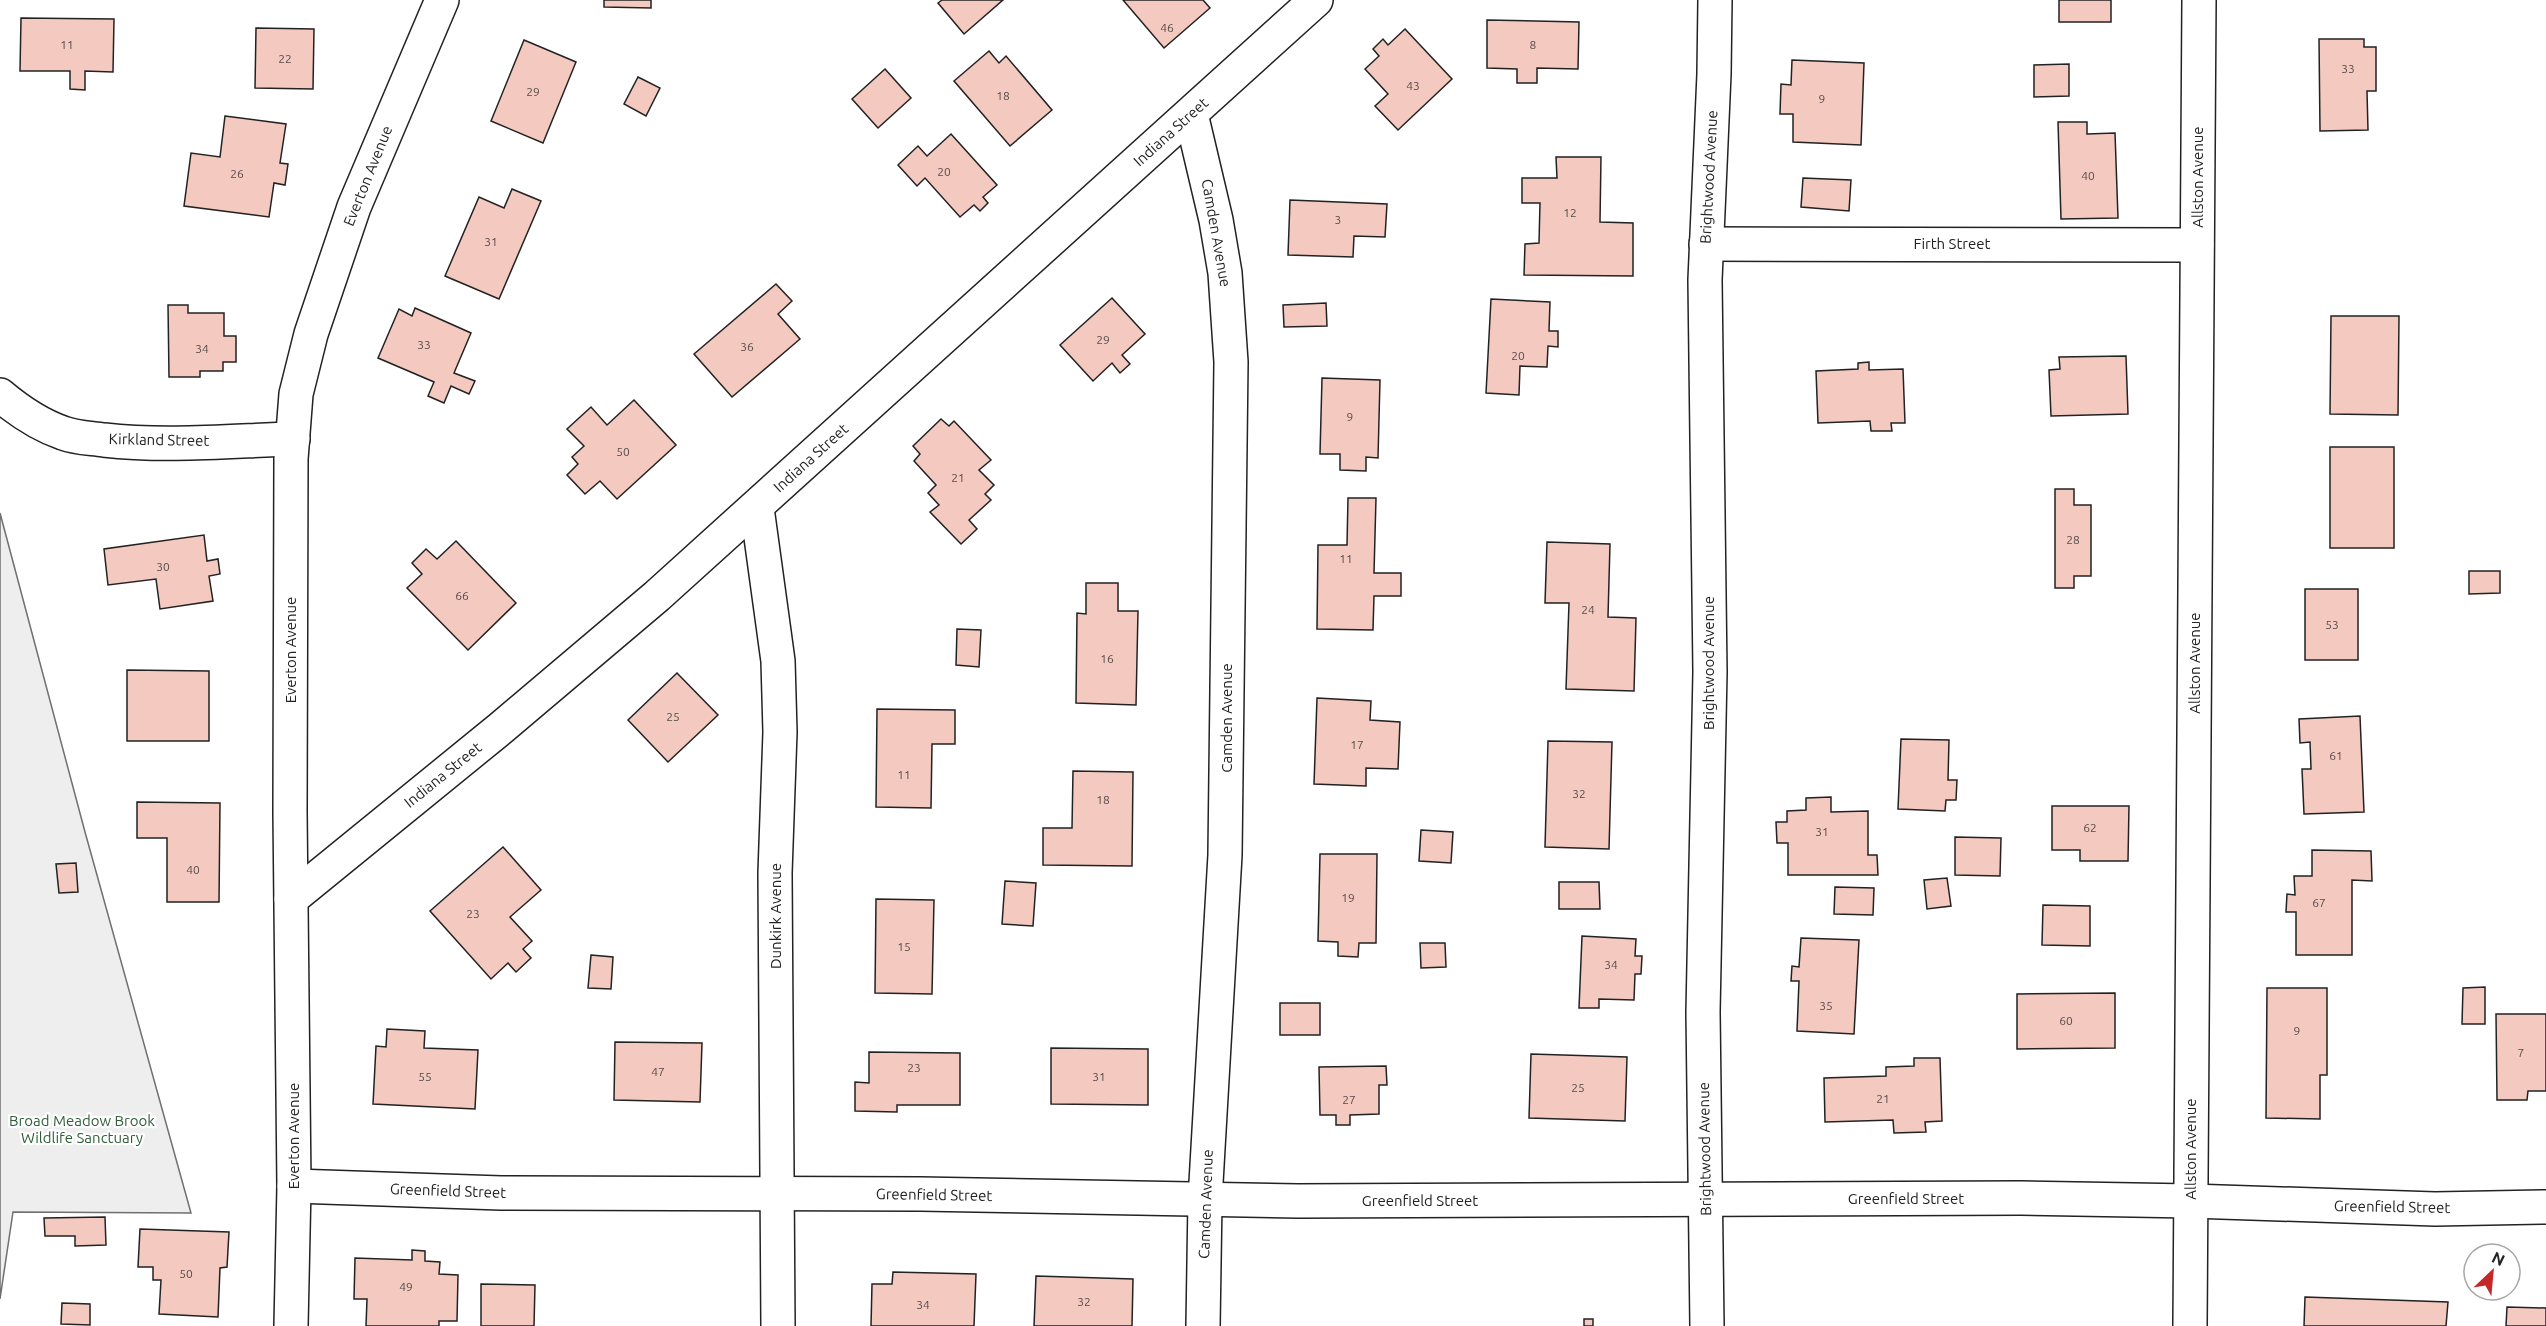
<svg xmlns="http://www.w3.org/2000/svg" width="2546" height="1326" viewBox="0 0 2546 1326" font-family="Ubuntu,sans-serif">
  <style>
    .green { fill: #eee; stroke: #6f6f6f; stroke-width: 1.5 }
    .building { fill: #f3c9c0; stroke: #222; stroke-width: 1.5 }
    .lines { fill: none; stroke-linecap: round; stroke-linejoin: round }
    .street-casing { stroke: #222; stroke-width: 36 }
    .street { stroke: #fff; stroke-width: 33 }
    .labels { text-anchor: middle; stroke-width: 4.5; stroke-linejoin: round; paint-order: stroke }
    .number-label { font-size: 12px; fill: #564c4a }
    .street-label { font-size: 15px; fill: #222; stroke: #fff }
    .park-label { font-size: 15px; fill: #2f5e38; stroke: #fff }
  </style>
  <rect width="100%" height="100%" fill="#fff"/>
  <polygon class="green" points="0,513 85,832 191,1213 13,1212 0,1299"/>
  <g class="building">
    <polygon points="604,0 651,0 651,8 604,7"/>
    <polygon points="942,0 1003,0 964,34 938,3"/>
    <polygon points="1123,0 1203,0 1210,8 1164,48"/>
    <rect x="2059" y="0" width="52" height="22"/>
    <polygon points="21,18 114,19 113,72 85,71 85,90 70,89 70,71 20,71"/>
    <polygon points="1487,20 1579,22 1578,69 1537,68 1537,83 1517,83 1517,69 1487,68"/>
    <polygon points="256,28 314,29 313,89 255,88"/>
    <polygon points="1405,29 1452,79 1398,130 1375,106 1388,94 1365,69 1379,56 1373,49 1383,39 1388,45"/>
    <polygon points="2319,39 2364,39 2364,47 2376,47 2376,91 2367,91 2368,130 2320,131"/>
    <polygon points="524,40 576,62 543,143 491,121"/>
    <polygon points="989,51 999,63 1006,56 1052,110 1010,146 954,81"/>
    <polygon points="1792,60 1864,63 1861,145 1793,142 1793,114 1780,114 1781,84 1791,85"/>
    <polygon points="2069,64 2069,96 2034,97 2034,65"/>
    <polygon points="885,69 911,98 878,128 852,99"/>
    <polygon points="638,77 660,88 646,116 624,104"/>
    <polygon points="225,116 286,124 280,163 288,164 285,185 274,183 269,217 184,206 191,153 220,157"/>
    <polygon points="2058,122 2087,122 2087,134 2115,133 2118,218 2061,219"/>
    <polygon points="951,134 997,185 983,197 988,203 980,211 974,205 960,217 925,178 917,186 898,165 918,146 927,156"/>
    <polygon points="1556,157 1601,157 1600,222 1633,223 1633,276 1524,275 1525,244 1539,243 1540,203 1522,203 1522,178 1557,178"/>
    <polygon points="1803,178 1851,180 1849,211 1801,207"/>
    <polygon points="512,189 541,201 499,299 445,276 479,197 504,208"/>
    <polygon points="1290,200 1387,204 1385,237 1354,236 1353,257 1288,255"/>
    <polygon points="776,284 792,301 778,314 800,339 732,397 694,354"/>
    <polygon points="1112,298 1145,334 1122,355 1130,364 1120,373 1112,363 1093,381 1060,345"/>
    <polygon points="1491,299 1550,302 1549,331 1558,331 1558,347 1548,346 1547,367 1520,366 1519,395 1486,393"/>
    <polygon points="1326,303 1327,326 1284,327 1283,305"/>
    <polygon points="168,305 188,305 188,313 224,313 224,336 236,336 236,362 223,362 223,371 200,371 200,377 169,377"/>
    <polygon points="415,308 471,333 454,373 475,381 469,394 451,386 444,403 428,396 434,382 378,358 399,309 412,316"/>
    <polygon points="2331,316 2399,316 2398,415 2330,414"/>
    <polygon points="2126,356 2128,414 2051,416 2049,370 2060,369 2059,357"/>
    <polygon points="1869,362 1869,370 1903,369 1905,423 1891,423 1892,431 1871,431 1870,421 1818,423 1816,371 1858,369 1858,363"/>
    <polygon points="1322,378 1380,380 1378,458 1366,457 1366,471 1340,470 1340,454 1320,454"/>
    <polygon points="634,400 676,445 617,499 600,481 585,494 567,475 578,464 572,457 584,446 567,429 591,407 607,425"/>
    <polygon points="941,419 949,426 954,421 991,460 979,470 994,485 985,494 991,500 969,520 977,529 961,544 930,512 939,505 928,493 936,485 914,461 920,454 913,446"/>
    <rect x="2330" y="447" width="64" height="101"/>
    <polygon points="2055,489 2074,489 2074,505 2091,505 2091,576 2074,576 2074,588 2055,588"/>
    <polygon points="1348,498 1376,498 1374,573 1401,573 1401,596 1374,596 1373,630 1317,629 1318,545 1347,545"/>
    <polygon points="204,535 207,561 218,559 220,574 209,576 213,601 160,609 156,579 108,585 104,549"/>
    <polygon points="456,541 516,603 468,650 407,588 422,574 412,563 426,549 437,559"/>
    <polygon points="1547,542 1610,544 1608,617 1636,618 1634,691 1566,689 1569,603 1545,603"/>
    <polygon points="2469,571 2500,571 2500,593 2469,594"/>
    <polygon points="1086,583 1118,583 1118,611 1138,611 1136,705 1076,703 1077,613 1086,614"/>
    <rect x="2305" y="589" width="53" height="71"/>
    <polygon points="957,629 981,630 979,667 956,665"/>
    <polygon points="127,670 209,671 209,741 127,741"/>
    <polygon points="677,673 718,715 668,762 628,720"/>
    <polygon points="1317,698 1371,701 1370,720 1400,722 1398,769 1366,768 1366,786 1314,784"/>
    <polygon points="877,709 955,710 955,744 932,744 931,808 876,807"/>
    <polygon points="2360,716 2364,812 2304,814 2302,769 2311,769 2310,742 2300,743 2299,719"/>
    <polygon points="1901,739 1949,740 1948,780 1957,780 1956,800 1946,800 1945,811 1898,809"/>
    <polygon points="1548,741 1612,742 1609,849 1545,847"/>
    <polygon points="1073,771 1133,772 1132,866 1043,865 1043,828 1072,828"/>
    <polygon points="1831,797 1831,812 1868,811 1868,855 1877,855 1878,875 1788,875 1788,843 1777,843 1776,822 1787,822 1787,811 1806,810 1806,798"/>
    <polygon points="137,802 220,803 219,902 167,902 167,838 137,838"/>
    <polygon points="2052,806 2129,806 2128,861 2080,861 2080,850 2052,850"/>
    <polygon points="1421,830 1453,832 1451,863 1419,861"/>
    <polygon points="1955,837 2001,838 2000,876 1955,875"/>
    <polygon points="503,847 541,890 510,917 532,941 523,949 531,958 516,972 508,963 491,979 430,911"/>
    <polygon points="2312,850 2371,851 2372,881 2352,880 2352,955 2296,955 2296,912 2286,912 2287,894 2295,895 2294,876 2312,876"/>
    <polygon points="1320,854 1377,854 1376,943 1359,943 1358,957 1338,956 1338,942 1318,941"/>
    <polygon points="76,863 78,892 59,893 56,864"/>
    <polygon points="1947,878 1951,906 1927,909 1924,880"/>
    <polygon points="1005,881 1036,883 1033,926 1002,924"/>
    <polygon points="1559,882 1599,882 1600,909 1559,909"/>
    <polygon points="1835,887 1874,888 1873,915 1834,914"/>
    <polygon points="876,899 934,900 932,994 875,993"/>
    <polygon points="2043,905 2090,906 2090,946 2042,945"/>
    <polygon points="1582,936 1636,939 1635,956 1642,956 1641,974 1635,974 1634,1000 1599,999 1599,1008 1579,1008"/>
    <polygon points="1801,938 1859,940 1854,1034 1797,1031 1799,981 1791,981 1792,966 1799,967"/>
    <polygon points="1420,943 1445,943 1446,967 1421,968"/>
    <polygon points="591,955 613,957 611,989 588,988"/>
    <polygon points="2485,987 2485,1024 2462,1024 2463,988"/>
    <polygon points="2267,988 2327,988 2327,1075 2320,1075 2320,1119 2266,1118"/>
    <polygon points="2115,993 2115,1048 2017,1049 2017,994"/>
    <rect x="1280" y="1003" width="40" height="32"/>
    <polygon points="2496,1014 2546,1014 2546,1091 2528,1091 2527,1100 2497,1100"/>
    <polygon points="387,1029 425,1031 424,1048 478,1050 475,1109 373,1104 376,1046 386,1047"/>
    <polygon points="615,1042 702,1043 700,1102 614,1100"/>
    <polygon points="1051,1048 1148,1049 1148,1105 1051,1104"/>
    <polygon points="869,1052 960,1053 960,1105 897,1105 897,1112 855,1111 855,1082 869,1083"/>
    <polygon points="1531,1054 1627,1057 1625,1121 1529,1118"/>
    <polygon points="1914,1058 1940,1058 1942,1121 1925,1122 1926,1132 1894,1133 1893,1120 1825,1122 1824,1078 1886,1076 1886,1067 1914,1066"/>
    <polygon points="1386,1066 1387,1085 1379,1085 1379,1114 1350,1115 1350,1125 1336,1125 1336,1115 1320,1115 1319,1067"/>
    <polygon points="105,1217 106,1245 75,1246 75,1236 45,1236 44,1218"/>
    <polygon points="140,1229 229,1232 227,1267 220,1268 218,1317 159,1314 161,1280 153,1280 153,1267 138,1267"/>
    <polygon points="412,1250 425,1251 425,1261 440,1262 439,1274 458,1275 457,1321 439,1321 439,1326 366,1326 367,1299 354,1299 355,1258 412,1260"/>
    <polygon points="893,1272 976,1274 974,1326 871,1326 872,1284 892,1284"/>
    <polygon points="1036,1276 1133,1279 1132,1326 1034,1326"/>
    <polygon points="481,1284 535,1285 534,1326 481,1326"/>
    <polygon points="2305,1297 2448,1302 2446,1326 2304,1326"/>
    <polygon points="62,1303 90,1304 90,1325 61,1324"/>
    <polygon points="2507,1307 2546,1308 2546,1326 2506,1326"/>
    <rect x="1584" y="1319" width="9" height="7"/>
  </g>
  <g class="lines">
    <defs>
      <g id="street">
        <polyline points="1191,114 1216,220 1225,273 1231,362 1225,855 1205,1200 1203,1326"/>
        <polyline points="1706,244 2197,245"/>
        <path d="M0 395C19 411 40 425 63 433 76 438 90 438 104 440 166 447 230 441 293 439"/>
        <polyline points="757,508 778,661 780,732 775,873 778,1326"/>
        <polyline points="291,899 501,728 657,596 1316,0"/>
        <polyline points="294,1186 501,1193 920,1194 1298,1201 2021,1198 2191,1201 2435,1209 2546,1207"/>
        <polyline points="291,1326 294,1186 290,812 291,459 296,394 311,334 354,207 442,0"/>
        <polyline points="1707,1326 1703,1012 1710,672 1705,280 1714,74 1715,0"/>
        <polyline points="2190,1326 2199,0"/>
      </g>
    </defs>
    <use href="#street" class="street-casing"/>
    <use href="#street" class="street"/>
  </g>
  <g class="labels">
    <g class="number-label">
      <text x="1167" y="32">46</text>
      <text x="67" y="49">11</text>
      <text x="1533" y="49">8</text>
      <text x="285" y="63">22</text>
      <text x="2348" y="73">33</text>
      <text x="1413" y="90">43</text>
      <text x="533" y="96">29</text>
      <text x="1003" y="100">18</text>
      <text x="1822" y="103">9</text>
      <text x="944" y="176">20</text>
      <text x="237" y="178">26</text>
      <text x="2088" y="180">40</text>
      <text x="1570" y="217">12</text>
      <text x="1338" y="224">3</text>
      <text x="491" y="246">31</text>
      <text x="1103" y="344">29</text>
      <text x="424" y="349">33</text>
      <text x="747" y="351">36</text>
      <text x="202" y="353">34</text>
      <text x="1518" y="360">20</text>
      <text x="1350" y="421">9</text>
      <text x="623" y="456">50</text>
      <text x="958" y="482">21</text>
      <text x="2073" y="544">28</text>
      <text x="1346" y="563">11</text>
      <text x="163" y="571">30</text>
      <text x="462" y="600">66</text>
      <text x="1588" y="614">24</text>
      <text x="2332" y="629">53</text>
      <text x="1107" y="663">16</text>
      <text x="673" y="721">25</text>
      <text x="1357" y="749">17</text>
      <text x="2336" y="760">61</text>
      <text x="904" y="779">11</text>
      <text x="1579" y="798">32</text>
      <text x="1103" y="804">18</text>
      <text x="2090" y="832">62</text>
      <text x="1822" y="836">31</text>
      <text x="193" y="874">40</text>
      <text x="1348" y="902">19</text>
      <text x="2319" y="907">67</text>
      <text x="473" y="918">23</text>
      <text x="904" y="951">15</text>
      <text x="1611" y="969">34</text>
      <text x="1826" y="1010">35</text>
      <text x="2066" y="1025">60</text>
      <text x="2297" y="1035">9</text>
      <text x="2521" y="1057">7</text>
      <text x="914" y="1072">23</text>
      <text x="658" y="1076">47</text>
      <text x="425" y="1081">55</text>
      <text x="1099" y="1081">31</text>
      <text x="1578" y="1092">25</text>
      <text x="1883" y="1103">21</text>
      <text x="1349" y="1104">27</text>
      <text x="186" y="1278">50</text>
      <text x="406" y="1291">49</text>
      <text x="1084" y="1306">32</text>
      <text x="923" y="1309">34</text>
    </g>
    <g class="street-label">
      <text transform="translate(1171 132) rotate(-42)" y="5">Indiana Street</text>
      <text transform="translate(368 176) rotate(-68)" y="5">Everton Avenue</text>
      <text transform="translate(1709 177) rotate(-87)" y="5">Brightwood Avenue</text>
      <text transform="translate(2198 177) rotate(-90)" y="5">Allston Avenue</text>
      <text transform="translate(1216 233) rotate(80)" y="5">Camden Avenue</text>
      <text x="1952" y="249">Firth Street</text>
      <text transform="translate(159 440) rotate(1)" y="5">Kirkland Street</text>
      <text transform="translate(811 458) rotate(-42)" y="5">Indiana Street</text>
      <text transform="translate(291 650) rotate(-90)" y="5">Everton Avenue</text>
      <text transform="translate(1709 663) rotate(-90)" y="5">Brightwood Avenue</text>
      <text transform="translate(2195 663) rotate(-90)" y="5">Allston Avenue</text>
      <text transform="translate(1227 718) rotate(-90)" y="5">Camden Avenue</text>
      <text transform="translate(443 775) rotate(-39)" y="5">Indiana Street</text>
      <text transform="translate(776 916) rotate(-90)" y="5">Dunkirk Avenue</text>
      <text transform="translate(294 1136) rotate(-90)" y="5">Everton Avenue</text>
      <text transform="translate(1705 1149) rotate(-91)" y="5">Brightwood Avenue</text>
      <text transform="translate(2191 1149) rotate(-90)" y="5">Allston Avenue</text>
      <text transform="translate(448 1191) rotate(2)" y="5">Greenfield Street</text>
      <text transform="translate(934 1195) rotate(1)" y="5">Greenfield Street</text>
      <text x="1906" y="1204">Greenfield Street</text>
      <text x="1420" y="1206">Greenfield Street</text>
      <text transform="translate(1206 1204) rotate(-88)" y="5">Camden Avenue</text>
      <text transform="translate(2392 1207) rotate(1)" y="5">Greenfield Street</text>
    </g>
    <g class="park-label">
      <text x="82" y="1126">Broad Meadow Brook<tspan x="82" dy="17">Wildlife Sanctuary</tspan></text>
    </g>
  </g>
  <g transform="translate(2492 1272) rotate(26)"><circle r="28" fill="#ffffff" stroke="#a7a7a7" stroke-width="1.5"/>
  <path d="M0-4.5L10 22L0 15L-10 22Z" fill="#c62828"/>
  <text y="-9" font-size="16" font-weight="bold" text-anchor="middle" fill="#222222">N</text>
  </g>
</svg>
